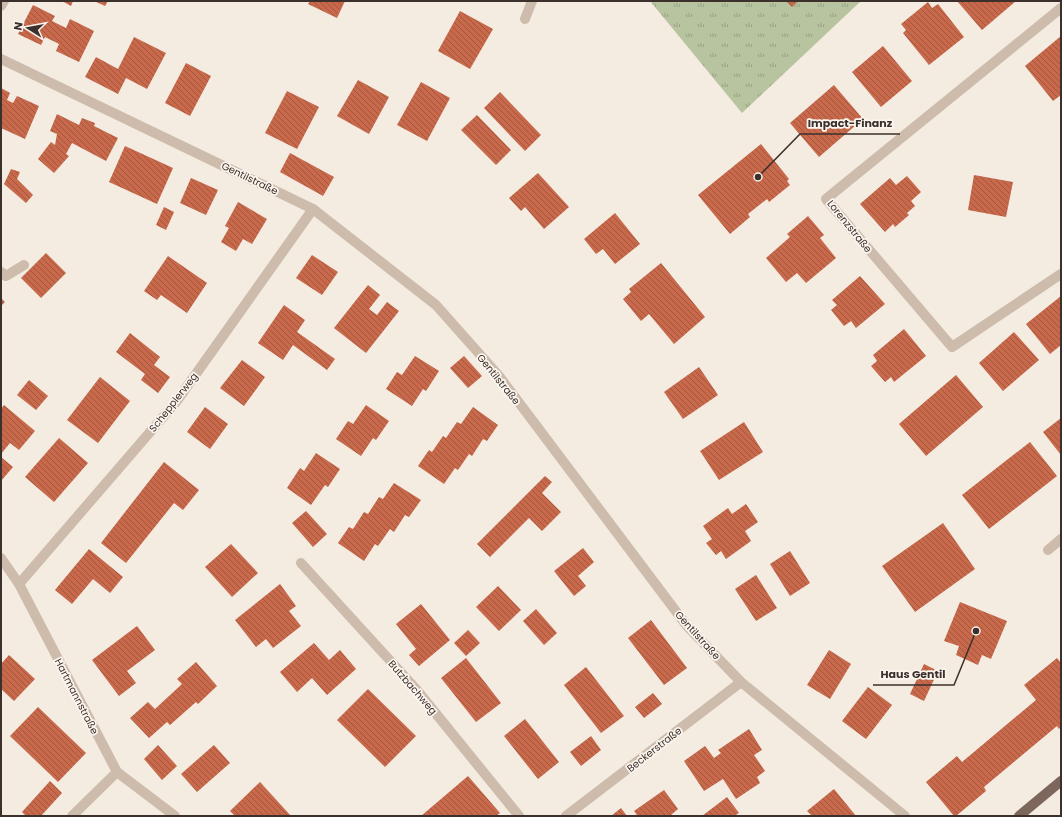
<svg xmlns="http://www.w3.org/2000/svg" width="1062" height="817" viewBox="0 0 1062 817" font-family="Poppins,sans-serif">
  <style>
    .park { fill: url(#park-tufts) }
    .building { fill: url(#building-back-hatch) }
    .lines { fill: none; stroke-linecap: round; stroke-linejoin: round }
    .minor { stroke: #cdbbac; stroke-width: 10 }
    .major { stroke: #7d675c; stroke-width: 10 }
    .labels { text-anchor: middle; stroke-width: 3.5; stroke-linejoin: round; paint-order: stroke }
    .street-label { font-size: 10px; fill: #3b302b; stroke: #fbf5ee }
    .leader { fill: none; stroke: #3b302b; stroke-width: 1.5 }
    .callout-dot { fill: #3b302b; stroke: #fbf5ee; stroke-width: 1.5 }
    .callout-label { font-size: 11px; text-anchor: middle; font-weight: bold; fill: #3b302b; stroke: #fbf5ee; stroke-width: 3.5; stroke-linejoin: round; paint-order: stroke }
  </style>
  <defs>
    <pattern id="park-tufts" width="24" height="20" patternUnits="userSpaceOnUse"><rect width="24" height="20" fill="#b8c4a0"/><path d="M3 7l-1-3M5 7V3M7 7l1-3M15 17l-1-3M17 17v-4M19 17l1-3" fill="none" stroke="#97a083"/></pattern>
    <pattern id="building-back-hatch" width="6" height="6" patternUnits="userSpaceOnUse"><rect width="6" height="6" fill="#c8694b"/><path d="M-1 5l2 2M0 0l6 6M5-1l2 2" fill="none" stroke="#a4573f"/></pattern>
  </defs>
  <rect width="100%" height="100%" fill="#f4ebe1"/>
  <polygon class="park" points="650,1 861,1 742,113"/>
  <g class="building">
    <polygon points="62,1 73,1 71,6"/>
    <polygon points="94,1 108,1 105,6"/>
    <polygon points="310,1 345,1 337,18 308,4"/>
    <polygon points="786,1 798,1 792,7"/>
    <polygon points="957,1 1016,1 982,30"/>
    <polygon points="928,2 932,8 938,4 964,37 929,65 903,33 906,30 901,24"/>
    <polygon points="33,5 55,16 52,21 66,28 70,19 94,31 79,62 56,51 59,44 45,37 41,45 18,34"/>
    <polygon points="460,11 493,29 470,69 438,51"/>
    <polygon points="1061,36 1061,95 1053,101 1025,66"/>
    <polygon points="134,37 166,53 147,89 126,78 118,94 85,77 96,57 118,69"/>
    <polygon points="883,46 912,81 881,107 852,72"/>
    <polygon points="186,63 211,76 190,116 165,103"/>
    <polygon points="358,80 389,97 369,134 337,116"/>
    <polygon points="421,82 450,98 427,141 397,125"/>
    <polygon points="834,85 863,119 819,157 790,123"/>
    <polygon points="1,88 10,93 7,100 13,103 17,96 39,106 25,139 1,128"/>
    <polygon points="287,91 319,107 297,149 265,133"/>
    <polygon points="500,92 541,135 525,151 484,108"/>
    <polygon points="57,114 79,125 82,118 95,123 94,126 118,138 106,161 72,143 66,154 69,156 54,173 38,159 51,142 55,145 57,134 50,131"/>
    <polygon points="477,115 511,150 496,165 461,130"/>
    <polygon points="761,144 789,179 787,181 790,185 769,202 767,199 748,214 750,217 730,234 698,195"/>
    <polygon points="125,146 173,168 157,204 109,182"/>
    <polygon points="290,153 334,177 323,196 280,172"/>
    <polygon points="11,169 20,172 17,179 33,195 26,203 4,184"/>
    <polygon points="538,173 569,207 544,229 525,207 521,211 509,198"/>
    <polygon points="974,175 1013,182 1006,217 968,210"/>
    <polygon points="907,176 921,192 911,201 915,206 907,213 909,215 895,227 893,224 885,232 860,204 890,178 896,185"/>
    <polygon points="191,178 218,190 206,215 180,203"/>
    <polygon points="238,202 267,219 252,244 243,239 236,251 221,242 229,228 225,226"/>
    <polygon points="164,207 174,212 166,230 156,225"/>
    <polygon points="615,213 640,244 615,264 603,249 596,254 584,239"/>
    <polygon points="808,216 824,235 820,238 836,258 806,283 797,273 786,282 766,258 790,237 787,234"/>
    <polygon points="46,253 66,273 41,298 21,278"/>
    <polygon points="312,255 338,272 322,295 296,278"/>
    <polygon points="168,256 207,283 187,313 161,295 157,300 144,291"/>
    <polygon points="661,263 705,317 674,344 649,314 641,321 623,299 631,292 629,289"/>
    <polygon points="860,276 885,304 856,328 851,321 844,326 831,310 837,305 832,300"/>
    <polygon points="368,285 380,295 369,309 377,315 387,302 399,311 366,353 334,328"/>
    <polygon points="1061,296 1061,345 1050,354 1026,324"/>
    <polygon points="1,298 5,302 1,306"/>
    <polygon points="284,305 305,320 297,332 335,359 327,370 293,345 283,360 258,343"/>
    <polygon points="904,329 926,356 894,382 891,377 885,382 871,366 877,361 873,355"/>
    <polygon points="1014,332 1039,360 1003,391 979,363"/>
    <polygon points="130,333 160,357 154,365 170,377 158,393 141,380 145,374 116,352"/>
    <polygon points="415,356 439,371 426,391 423,389 412,406 386,389 397,372 402,375"/>
    <polygon points="464,356 482,376 468,388 450,368"/>
    <polygon points="242,360 265,377 244,406 220,388"/>
    <polygon points="699,367 718,395 683,419 664,392"/>
    <polygon points="956,375 983,407 926,456 899,424"/>
    <polygon points="100,377 130,401 98,443 67,420"/>
    <polygon points="29,380 48,396 36,410 17,395"/>
    <polygon points="4,405 35,431 19,450 10,443 1,454 1,409"/>
    <polygon points="366,405 389,421 376,440 373,438 361,456 336,439 348,421 353,424"/>
    <polygon points="205,407 228,424 210,449 187,432"/>
    <polygon points="473,407 498,425 487,441 483,439 472,456 469,454 458,470 455,468 444,484 418,466 429,450 432,452 443,436 446,438 457,422 461,424"/>
    <polygon points="1061,418 1061,455 1043,432"/>
    <polygon points="744,422 763,452 719,480 700,451"/>
    <polygon points="59,438 88,463 54,502 25,477"/>
    <polygon points="1030,442 1057,476 989,529 962,495"/>
    <polygon points="316,453 340,469 328,487 325,485 311,505 287,488 300,468 304,471"/>
    <polygon points="1,457 13,467 1,481"/>
    <polygon points="164,462 199,490 183,510 174,503 126,563 101,543"/>
    <polygon points="545,476 552,482 542,493 561,512 542,531 529,518 490,557 477,544"/>
    <polygon points="394,483 421,500 409,517 405,515 394,532 390,529 378,546 375,544 364,561 338,543 349,527 353,529 364,512 368,514 379,497 383,499"/>
    <polygon points="746,504 758,522 745,531 751,541 726,559 721,551 716,555 706,543 712,539 703,526 728,508 732,514"/>
    <polygon points="306,511 327,534 313,547 292,523"/>
    <polygon points="943,523 975,569 915,612 882,566"/>
    <polygon points="231,544 258,573 232,597 205,567"/>
    <polygon points="583,548 594,562 578,576 586,586 574,596 554,571"/>
    <polygon points="89,549 123,577 110,593 93,579 72,604 55,590"/>
    <polygon points="790,551 810,583 790,596 770,564"/>
    <polygon points="756,575 777,608 756,621 735,589"/>
    <polygon points="280,584 296,606 289,611 301,626 273,648 266,639 256,647 235,620"/>
    <polygon points="498,586 521,610 499,631 476,607"/>
    <polygon points="960,602 1007,621 991,659 982,655 978,665 956,655 959,646 944,641"/>
    <polygon points="421,604 450,640 419,666 409,655 416,649 396,624"/>
    <polygon points="536,609 557,633 544,645 523,621"/>
    <polygon points="651,620 687,668 664,685 628,638"/>
    <polygon points="137,626 155,650 127,671 136,683 119,696 92,660"/>
    <polygon points="468,630 480,643 466,656 454,643"/>
    <polygon points="314,643 329,660 340,650 356,669 327,695 312,678 297,692 280,672"/>
    <polygon points="829,650 851,664 830,699 807,685"/>
    <polygon points="9,655 35,679 14,701 1,689 1,664"/>
    <polygon points="466,658 501,703 476,722 441,678"/>
    <polygon points="1057,658 1061,663 1061,727 1059,729 1057,726 984,787 986,791 956,816 954,816 926,782 957,756 962,762 1036,700 1024,685"/>
    <polygon points="196,662 217,686 198,704 196,702 170,725 167,722 149,738 130,718 148,702 155,709 182,684 177,679"/>
    <polygon points="924,664 938,671 924,701 910,694"/>
    <polygon points="586,667 624,716 601,733 564,685"/>
    <polygon points="868,687 892,705 866,739 842,721"/>
    <polygon points="368,689 416,736 385,767 337,720"/>
    <polygon points="653,693 662,704 644,718 635,707"/>
    <polygon points="38,707 86,753 58,782 10,736"/>
    <polygon points="525,719 559,762 538,779 504,736"/>
    <polygon points="749,729 762,750 754,755 765,771 757,777 760,783 736,799 723,779 704,791 684,761 705,746 714,758 721,753 718,750"/>
    <polygon points="591,736 601,750 581,766 570,752"/>
    <polygon points="158,745 177,766 162,780 144,759"/>
    <polygon points="214,745 230,763 197,792 181,774"/>
    <polygon points="468,776 500,813 496,816 421,816"/>
    <polygon points="50,781 62,793 41,816 26,816 22,812"/>
    <polygon points="260,782 291,816 235,816 230,811"/>
    <polygon points="834,789 856,816 812,816 807,811"/>
    <polygon points="664,790 678,809 671,815 671,816 635,816 637,815 634,811"/>
    <polygon points="727,797 739,813 734,816 702,816"/>
    <polygon points="621,808 627,816 611,816"/>
  </g>
  <g class="lines">
    <g class="minor">
      <polyline points="1,6 4,1"/>
      <polyline points="1061,8 826,199 952,347 1061,274"/>
      <polyline points="525,19 532,1"/>
      <polyline points="1,59 313,209 436,305 499,376 687,626 741,682 905,816"/>
      <polyline points="1,272 6,276 24,265"/>
      <polyline points="1048,550 1061,539"/>
      <polyline points="1,558 19,584 117,772 175,816"/>
      <polyline points="301,563 416,689 519,816"/>
      <polyline points="19,584 176,402 313,209"/>
      <polyline points="72,816 117,772"/>
      <polyline points="566,816 741,682"/>
    </g>
    <polyline class="major" points="1019,816 1061,781"/>
  </g>
  <g class="labels">
    <g class="street-label">
      <text transform="translate(250 178) rotate(26)" y="4">Gentilstraße</text>
      <text transform="translate(850 226) rotate(51)" y="4">Lorenzstraße</text>
      <text transform="translate(499 379) rotate(51)" y="4">Gentilstraße</text>
      <text transform="translate(173 402) rotate(-52)" y="4">Schepplerweg</text>
      <text transform="translate(698 635) rotate(48)" y="4">Gentilstraße</text>
      <text transform="translate(413 687) rotate(49)" y="4">Butzbachweg</text>
      <text transform="translate(77 696) rotate(63)" y="4">Hartmannstraße</text>
      <text transform="translate(654 749) rotate(-38)" y="4">Beckerstraße</text>
    </g>
  </g>
  <path class="leader" d="M758 177L800 134H900M976 631L954 685H873"/>
  <g class="callout-dot">
    <circle cx="758" cy="177" r="4"/>
    <circle cx="976" cy="631" r="4"/>
  </g>
  <g class="callout-label">
    <text x="850" y="127">Impact-Finanz</text>
    <text x="913" y="678">Haus Gentil</text>
  </g>
  <rect width="1062" height="817" fill="none" stroke="#3b302b" stroke-width="4"/>
  <g transform="translate(28 28) rotate(281)" stroke="#fbf5ee" stroke-width="3" paint-order="stroke">
  <path d="M0-3L7 15L0 10L-7 15Z" fill="#3b302b"/>
  <text y="-6" font-size="11" font-weight="bold" text-anchor="middle" fill="#3b302b">N</text>
  </g>
</svg>
